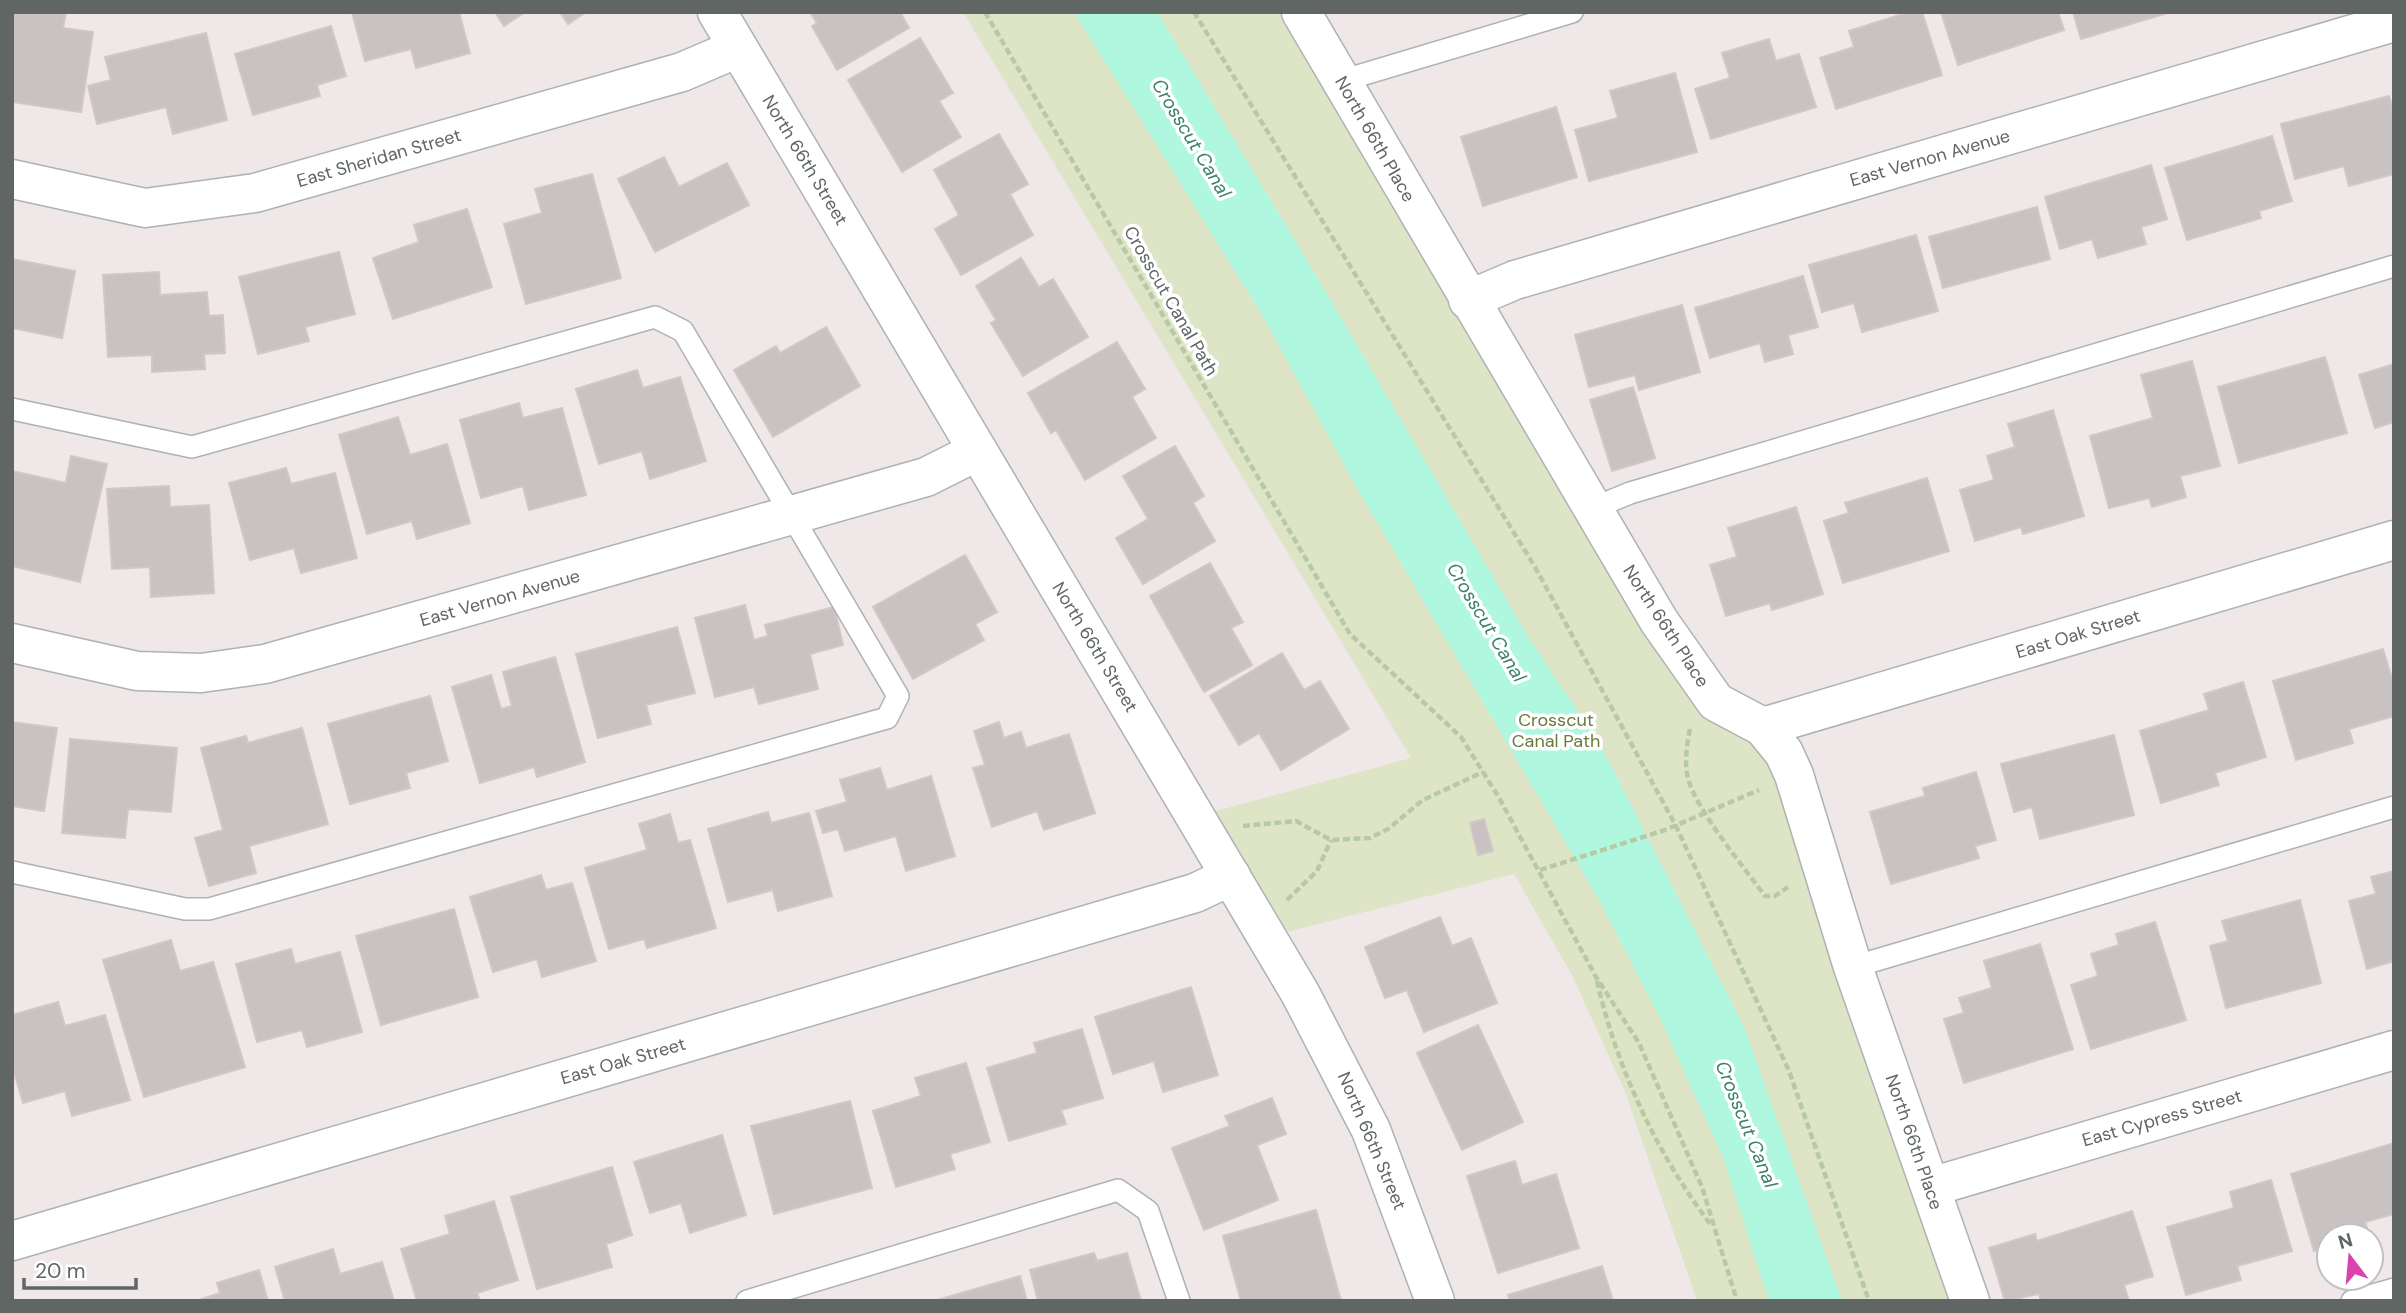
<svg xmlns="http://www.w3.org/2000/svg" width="2406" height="1313" viewBox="0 0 2406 1313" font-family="'DM Sans',sans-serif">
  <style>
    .green { fill: #dee5c6 }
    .water { fill: #aff8df }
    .building { fill: #c8c2c2; stroke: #d4c6c7; stroke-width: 2 }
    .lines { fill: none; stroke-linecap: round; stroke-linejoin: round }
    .service-casing { stroke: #adb3b2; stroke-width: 24 }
    .minor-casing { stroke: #adb3b2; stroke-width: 41 }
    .tertiary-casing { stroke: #adb3b2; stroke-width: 41 }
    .path { stroke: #b7caa4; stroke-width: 4.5; stroke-dasharray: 7 3.5; stroke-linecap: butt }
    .service { stroke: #fff; stroke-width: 21 }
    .minor { stroke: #fff; stroke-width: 38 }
    .tertiary { stroke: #fff; stroke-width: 38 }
    .labels { text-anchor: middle; stroke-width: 7; stroke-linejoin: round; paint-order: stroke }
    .street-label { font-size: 18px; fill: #5f6664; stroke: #fff }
    .park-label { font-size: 18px; fill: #697a3a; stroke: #fff }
    .water-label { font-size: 19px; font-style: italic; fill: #3b806d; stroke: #fff }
  </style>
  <rect width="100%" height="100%" fill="#efe7e8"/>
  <polygon class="green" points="963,12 1301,12 1659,621 1763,727 1970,1301 1697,1301 1626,1094 1572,975 1514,874 1267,937 1194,817 1411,758"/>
  <polygon class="water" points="1074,12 1157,12 1307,260 1532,643 1601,746 1744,1027 1842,1301 1769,1301 1723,1157 1660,1018 1598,898 1357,488 1261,313"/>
  <g class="building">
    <polygon points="12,12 66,12 63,28 93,32 81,112 12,102"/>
    <polygon points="352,12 459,12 470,53 416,68 411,49 365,61"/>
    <polygon points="495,12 525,12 504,26"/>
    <polygon points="560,12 586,12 568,24"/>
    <polygon points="810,12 900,12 909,28 837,70 812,26 817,23"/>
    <polygon points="1909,12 1922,12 1942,75 1836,109 1820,58 1854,47 1849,31"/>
    <polygon points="1941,12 2058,12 2064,30 1958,65"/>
    <polygon points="2073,12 2171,12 2081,39"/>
    <polygon points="331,26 346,76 317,85 320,96 253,115 235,54"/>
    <polygon points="206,33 227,120 173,134 166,107 97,124 88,86 111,80 105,57"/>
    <polygon points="920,38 953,93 939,101 961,137 902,172 848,80"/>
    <polygon points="1769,39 1776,61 1799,54 1816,107 1711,139 1695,89 1730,78 1722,53"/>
    <polygon points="1675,73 1697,152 1589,181 1575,130 1618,118 1610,91"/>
    <polygon points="2389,96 2394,113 2394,174 2349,186 2344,166 2295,179 2281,124"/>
    <polygon points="1556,107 1577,177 1483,206 1461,137"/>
    <polygon points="999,134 1028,184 1010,194 1033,235 961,275 935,229 959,215 934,170"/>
    <polygon points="2272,136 2292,201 2259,211 2261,218 2187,240 2165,168"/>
    <polygon points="664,157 679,187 727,163 749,205 655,252 618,179"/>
    <polygon points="2151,165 2167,219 2141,227 2146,244 2098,258 2092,239 2060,249 2045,197"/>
    <polygon points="592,174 621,278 526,304 504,224 542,213 535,189"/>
    <polygon points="2037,207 2050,259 1943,288 1929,237"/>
    <polygon points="467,209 492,287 393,319 373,258 419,242 414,225"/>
    <polygon points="1916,235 1938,311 1862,332 1854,303 1822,312 1809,265"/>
    <polygon points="339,252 355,314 305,327 309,341 258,354 239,277"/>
    <polygon points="1021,258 1039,287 1053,279 1088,337 1023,376 991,323 996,320 976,286"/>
    <polygon points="12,259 75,271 62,338 12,328"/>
    <polygon points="159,272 160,295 207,292 209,316 223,315 225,353 204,354 205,369 152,372 152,355 108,357 103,275"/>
    <polygon points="1803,276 1818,327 1788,335 1793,354 1765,362 1760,343 1710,358 1695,308"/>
    <polygon points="1682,305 1700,372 1639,390 1635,375 1589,387 1575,335"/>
    <polygon points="826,327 860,386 773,437 734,370 776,346 780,353"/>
    <polygon points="1117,342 1145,389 1132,397 1156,438 1085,480 1056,430 1051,433 1028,393"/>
    <polygon points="2325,357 2347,433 2239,463 2218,387"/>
    <polygon points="2192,361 2220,466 2180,476 2186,497 2152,507 2149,498 2109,508 2090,436 2153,418 2141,375"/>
    <polygon points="2394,364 2394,422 2375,428 2359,375"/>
    <polygon points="637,370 643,388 680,377 706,461 650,479 642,451 599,464 576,389"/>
    <polygon points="1633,387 1655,458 1612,471 1590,400"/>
    <polygon points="519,403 523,418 562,408 586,495 529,510 523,486 481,498 460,420"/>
    <polygon points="2053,410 2084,516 2023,534 2021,527 1975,541 1960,490 1994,480 1987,456 2015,447 2008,424"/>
    <polygon points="398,417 410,455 447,444 470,523 417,539 412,521 367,534 339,435"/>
    <polygon points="1175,446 1204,496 1193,503 1215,541 1143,584 1116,538 1148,519 1123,476"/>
    <polygon points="71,456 107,464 80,582 12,566 12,471 66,483"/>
    <polygon points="286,468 291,484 335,473 357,558 301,573 294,548 250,560 229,483"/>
    <polygon points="1927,478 1949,551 1843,583 1824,521 1849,513 1845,503"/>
    <polygon points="169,486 170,507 209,505 214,593 151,597 150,567 112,569 107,489"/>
    <polygon points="1796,507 1823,594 1772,610 1770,603 1726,616 1710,565 1737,557 1728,528"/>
    <polygon points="965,555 997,612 975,624 984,640 913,679 873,607"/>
    <polygon points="1210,563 1243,622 1231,628 1252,665 1204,692 1150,596"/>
    <polygon points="745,605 754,640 768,636 765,625 834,607 843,645 810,654 818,689 759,704 754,687 715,697 695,618"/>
    <polygon points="677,627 695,693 646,705 651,724 598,738 576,654"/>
    <polygon points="2383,649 2394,686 2394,716 2349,729 2353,743 2296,760 2273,681"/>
    <polygon points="1282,653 1304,690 1320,681 1349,729 1281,770 1259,733 1239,745 1210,696"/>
    <polygon points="555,657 585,762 537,777 534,767 480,783 452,687 491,675 501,709 512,706 503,672"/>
    <polygon points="2243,682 2266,757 2215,773 2219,785 2161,803 2140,731 2209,710 2204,694"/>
    <polygon points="430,696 448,761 406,773 410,788 350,804 328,724"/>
    <polygon points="12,722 57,728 44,811 12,806"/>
    <polygon points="999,722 1004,738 1021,732 1026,748 1069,734 1095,813 1044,830 1037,811 992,827 973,768 985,765 974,731"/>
    <polygon points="302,728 328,824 249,846 256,873 209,886 195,838 223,830 201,748 246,736 248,743"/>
    <polygon points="2114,735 2134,815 2040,839 2032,807 2014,812 2001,764"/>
    <polygon points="70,739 177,748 171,812 128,809 125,838 62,833"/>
    <polygon points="880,768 887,790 931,776 955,856 906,871 896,836 845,851 838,829 823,833 816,811 847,802 840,780"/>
    <polygon points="1976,772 1996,840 1975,846 1979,858 1891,884 1870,812 1925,796 1923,788"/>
    <polygon points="768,812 771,823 809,813 832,896 778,911 773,890 728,902 708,829"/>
    <polygon points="670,814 678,843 690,840 716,928 647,948 644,939 609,949 585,868 647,850 639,824"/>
    <polygon points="1484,819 1493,851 1478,855 1470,823"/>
    <polygon points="2394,871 2394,961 2367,969 2349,901 2376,894 2371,877"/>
    <polygon points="541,875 546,890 572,883 596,961 542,977 537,959 493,972 470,897"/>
    <polygon points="2300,900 2321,983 2226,1008 2210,946 2228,941 2222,921"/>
    <polygon points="454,909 478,997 381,1025 356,936"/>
    <polygon points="1440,917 1452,946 1471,938 1497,1003 1424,1032 1407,990 1385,998 1365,947"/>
    <polygon points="2155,922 2186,1020 2091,1049 2071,985 2098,976 2091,954 2119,945 2116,934"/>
    <polygon points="171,940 180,971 213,962 245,1067 144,1097 103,960"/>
    <polygon points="2040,944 2073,1049 1964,1083 1944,1019 1964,1013 1959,998 1992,988 1984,961"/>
    <polygon points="291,949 295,964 340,952 362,1032 307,1047 302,1030 257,1042 236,964"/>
    <polygon points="1191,987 1218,1075 1163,1092 1154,1061 1113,1074 1095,1017"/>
    <polygon points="58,1002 65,1026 105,1015 130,1100 72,1116 65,1091 23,1103 12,1065 12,1015"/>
    <polygon points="1478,1025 1523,1122 1462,1150 1417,1053"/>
    <polygon points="1082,1029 1103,1098 1061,1110 1066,1124 1009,1141 987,1068 1037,1053 1034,1043"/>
    <polygon points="966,1063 990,1142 950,1154 955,1169 896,1187 873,1111 921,1096 915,1078"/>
    <polygon points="1272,1098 1286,1134 1257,1145 1278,1200 1204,1230 1172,1148 1230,1126 1225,1116"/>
    <polygon points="850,1101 872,1188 774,1214 751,1126"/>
    <polygon points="722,1135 746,1215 690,1233 681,1203 650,1213 634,1162"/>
    <polygon points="2394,1143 2394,1214 2365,1222 2369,1234 2329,1236 2329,1247 2314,1251 2291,1174"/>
    <polygon points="1515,1161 1522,1185 1556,1174 1579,1248 1498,1273 1467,1176"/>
    <polygon points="612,1167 632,1235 606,1244 612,1267 537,1289 511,1197"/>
    <polygon points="2271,1180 2292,1251 2237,1266 2241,1280 2186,1295 2167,1227 2234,1208 2230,1192"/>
    <polygon points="494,1201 518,1280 477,1293 480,1301 417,1301 401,1249 450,1234 445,1216"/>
    <polygon points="1316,1210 1341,1301 1241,1301 1223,1236"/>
    <polygon points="2132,1211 2153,1276 2124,1285 2129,1301 2041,1301 2039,1294 2005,1301 1989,1248 2035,1234 2037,1241"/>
    <polygon points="333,1249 340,1274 382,1262 394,1301 285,1301 275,1267"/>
    <polygon points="1094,1253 1097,1261 1127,1253 1141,1301 1038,1301 1030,1270"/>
    <polygon points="1602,1266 1613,1301 1510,1301 1508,1295"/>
    <polygon points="259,1270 268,1301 196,1301 220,1293 217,1283"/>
    <polygon points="1020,1276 1027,1301 934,1301"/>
  </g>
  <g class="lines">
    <defs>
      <g id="service">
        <polyline points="1341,81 1572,12"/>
        <polyline points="12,409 192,447 655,317 683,331 898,696 887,718 209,909 185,909 12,872"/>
        <polyline points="1594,508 1630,493 2394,266"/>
        <polyline points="1853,967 2394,807"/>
        <polyline points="747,1301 1118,1190 1148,1211 1179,1301"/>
        <polyline points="2352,1301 2394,1289"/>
      </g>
      <g id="minor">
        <polyline points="717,12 1300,993 1371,1130 1435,1301"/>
        <polyline points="1301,12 1659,621 1716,702 1763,727 1784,753 1794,775 1853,967 1970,1301"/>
        <polyline points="12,179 145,208 255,193 682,72 738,48"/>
        <polyline points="1468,300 1515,280 2394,22"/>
        <polyline points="12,643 137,671 201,673 265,664 926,477 978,451"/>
        <polyline points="1931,1187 2394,1050"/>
      </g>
      <g id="tertiary">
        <polyline points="1763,727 2394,540"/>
        <polyline points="12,1241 1195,893 1231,876"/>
      </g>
    </defs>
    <use href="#service" class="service-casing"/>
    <use href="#minor" class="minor-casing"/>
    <use href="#tertiary" class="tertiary-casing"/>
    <g class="path">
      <polyline points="985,12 1350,634 1461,737 1498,796 1596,977 1639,1043 1702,1187 1737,1301"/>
      <polyline points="1194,12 1535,567 1676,826 1789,1071 1869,1301"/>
      <path d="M1690 729C1687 744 1684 763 1688 778 1695 808 1745 869 1765 896H1775L1788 887"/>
      <polyline points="1243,826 1296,821 1331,840 1370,838 1388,829 1423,800 1483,772"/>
      <polyline points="1540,870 1665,830 1759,790"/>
      <polyline points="1287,900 1317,871 1331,840"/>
      <path d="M1597 981C1617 1069 1657 1154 1711 1225"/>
    </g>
    <use href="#service" class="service"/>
    <use href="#minor" class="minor"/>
    <use href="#tertiary" class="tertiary"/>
  </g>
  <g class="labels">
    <g class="street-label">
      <text transform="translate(1375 139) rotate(60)" y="6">North 66th Place</text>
      <text transform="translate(379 158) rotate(-16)" y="6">East Sheridan Street</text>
      <text transform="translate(1930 158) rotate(-16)" y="6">East Vernon Avenue</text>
      <text transform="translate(805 160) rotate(59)" y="6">North 66th Street</text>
      <text transform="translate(1171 301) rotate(60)" y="6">Crosscut Canal Path</text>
      <text transform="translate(500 598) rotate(-16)" y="6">East Vernon Avenue</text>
      <text transform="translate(1666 626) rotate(57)" y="6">North 66th Place</text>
      <text transform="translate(2078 634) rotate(-17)" y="6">East Oak Street</text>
      <text transform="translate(1095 647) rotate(59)" y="6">North 66th Street</text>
      <text transform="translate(623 1061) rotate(-16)" y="6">East Oak Street</text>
      <text transform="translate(2162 1118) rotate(-16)" y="6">East Cypress Street</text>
      <text transform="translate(1372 1141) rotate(67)" y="6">North 66th Street</text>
      <text transform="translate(1914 1142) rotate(71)" y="6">North 66th Place</text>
    </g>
    <g class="park-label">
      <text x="1556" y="726">Crosscut<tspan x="1556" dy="21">Canal Path</tspan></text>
    </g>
    <g class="water-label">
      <text transform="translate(1192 138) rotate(59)" y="7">Crosscut Canal</text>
      <text transform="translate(1487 622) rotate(59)" y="7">Crosscut Canal</text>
      <text transform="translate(1747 1124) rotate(68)" y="7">Crosscut Canal</text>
    </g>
  </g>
  <rect width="2406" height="1313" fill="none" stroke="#5f6664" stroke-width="28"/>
  <g transform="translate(2350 1257) rotate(344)"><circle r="33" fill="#ffffff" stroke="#bfc2c1" stroke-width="2"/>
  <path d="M0-5L12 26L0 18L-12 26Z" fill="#db42ae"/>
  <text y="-10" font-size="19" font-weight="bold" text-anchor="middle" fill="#5f6664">N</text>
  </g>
  <path d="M24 1278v10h112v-10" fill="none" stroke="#5f6664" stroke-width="3.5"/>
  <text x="35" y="1278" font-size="21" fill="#5f6664" stroke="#ffffff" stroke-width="5" paint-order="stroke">20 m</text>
</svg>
